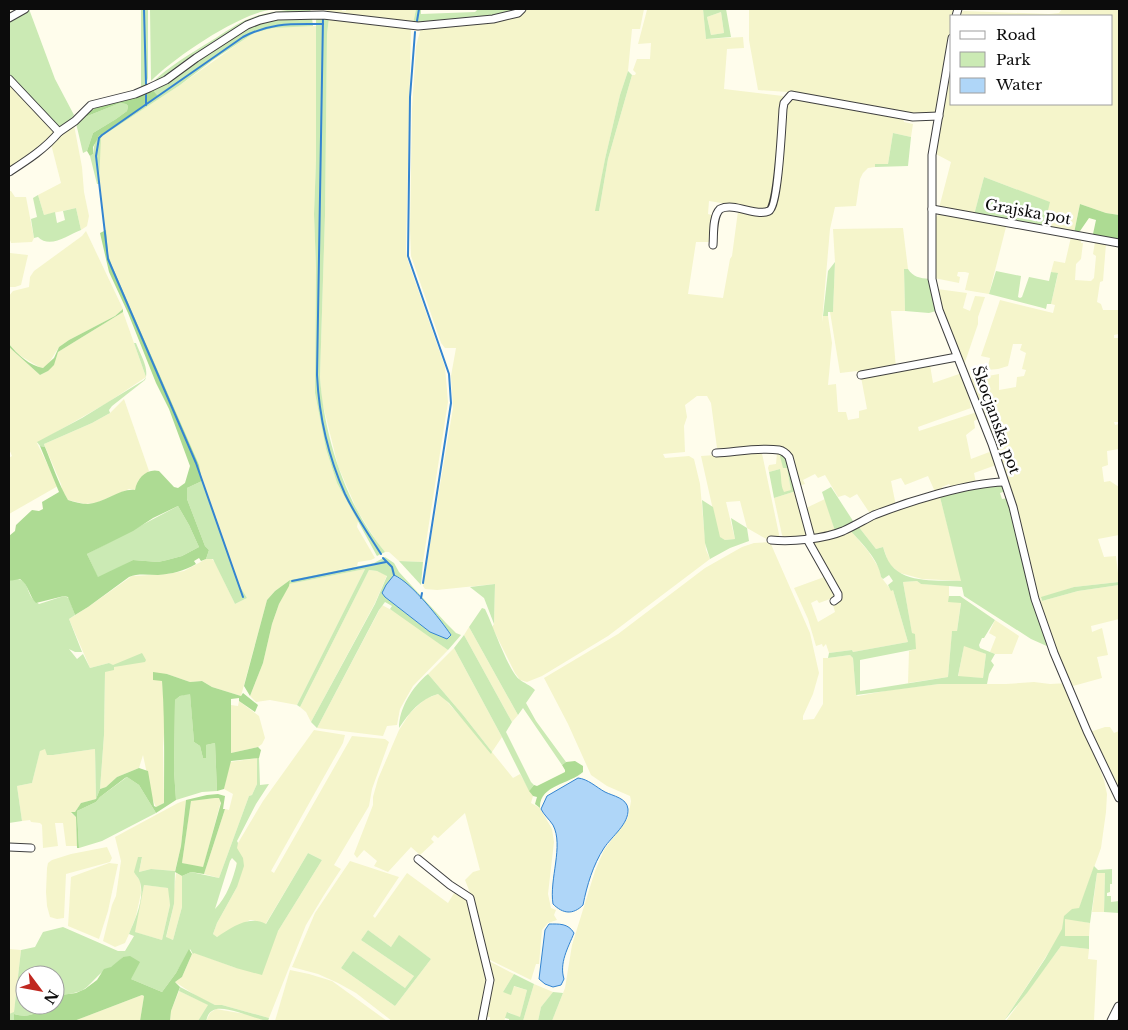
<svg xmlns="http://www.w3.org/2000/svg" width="1128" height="1030" viewBox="0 0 1128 1030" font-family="'Libre Baskerville',serif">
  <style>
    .farmland { fill: #f5f5cb; fill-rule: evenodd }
    .green { fill: #cbeab4; fill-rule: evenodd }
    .forest { fill: #addb93; fill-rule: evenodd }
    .water { fill: #afd6f8; stroke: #3384d1 }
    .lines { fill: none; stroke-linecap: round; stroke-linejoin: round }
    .stream { stroke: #3384d1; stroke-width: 2 }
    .minor-casing { stroke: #3f3f3f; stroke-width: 9 }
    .tertiary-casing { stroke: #3f3f3f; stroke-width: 11 }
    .minor { stroke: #fff; stroke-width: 7 }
    .tertiary { stroke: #fff; stroke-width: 9 }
    .labels { text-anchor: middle; stroke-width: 5; stroke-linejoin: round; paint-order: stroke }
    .street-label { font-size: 15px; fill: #0c0c0c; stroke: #fff }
  </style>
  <rect width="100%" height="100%" fill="#fffdec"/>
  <g class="farmland">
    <polygon points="327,9 341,9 342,11 346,11 346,9 416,9 413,24 327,13"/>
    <polygon points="526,9 636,9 635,16 636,9 644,9 640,29 632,29 628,71 620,95 605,159 596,211 599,211 608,159 632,75 635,75 636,73 633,70 637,59 650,59 651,43 638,44 647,10 703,9 706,39 743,37 744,48 727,49 724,89 783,96 775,193 771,207 767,210 763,210 709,201 708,214 715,216 712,242 696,242 688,294 723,298 730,259 732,256 738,211 765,214 774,209 777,198 785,109 788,100 797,97 903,117 904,122 913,124 911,137 893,133 888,164 875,164 875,167 868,168 863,173 860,179 856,206 835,207 830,229 822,322 823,316 828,316 832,343 828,385 836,384 838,412 846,412 848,420 859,418 859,411 867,409 861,377 930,365 933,383 962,373 967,386 971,408 918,427 919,431 977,412 979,418 974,421 975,428 966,435 971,459 992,451 996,465 974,473 976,483 952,488 949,484 942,487 943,492 936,494 928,476 905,485 901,478 891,481 896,506 871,515 857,494 850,498 845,495 838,497 825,475 818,478 815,474 803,480 805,484 798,486 791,456 784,450 775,447 717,448 711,403 707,396 697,396 685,405 687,417 684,426 685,452 663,454 665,458 689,456 694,459 700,484 706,550 710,559 608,636 542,676 527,682 520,680 515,673 492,627 494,624 495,584 437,590 425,589 423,586 453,408 451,376 456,348 445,348 441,343 411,256 410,229 412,109 416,46 421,28 491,21 521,16"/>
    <polygon points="749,9 956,9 954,16 952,16 949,43 937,113 914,115 788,92 758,90 749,40"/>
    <polygon points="1062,9 1119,9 1119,215 1106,213 1080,204 1074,233 1044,227 1049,202 984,177 974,215 939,208 951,162 934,153 945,102 952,51 952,104 1112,104 1112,16 959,16 961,12 964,11 1049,14 1059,13"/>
    <polygon points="721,12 724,33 711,35 707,17"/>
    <polygon points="329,18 374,25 411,28 406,250 407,258 445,367 448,402 423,562 399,561 389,552 385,552 377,542 357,510 338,466 322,401 320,377 325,215 327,34"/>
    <polygon points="292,26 316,26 316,161 314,214 316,268 315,393 326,449 337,483 358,521 357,527 375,558 371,560 358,562 357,566 290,580 275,591 267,600 241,696 212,687 202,681 190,682 167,674 162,680 165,722 163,747 164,803 156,807 152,798 143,755 139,768 117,777 106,787 100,789 104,735 105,671 112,665 109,663 90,668 69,619 88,607 132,576 167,574 184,571 206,559 211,558 215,562 235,604 247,598 238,583 225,549 200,475 199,465 112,266 108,254 99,184 100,142 101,137 180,85 242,41 254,33 273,28"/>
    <polygon points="9,82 53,128 54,134 52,137 9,170"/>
    <polygon points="74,125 82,167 84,192 89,216 87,226 81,230 76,208 44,215 38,195 61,183 51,144 59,135"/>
    <polygon points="9,191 11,191 15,197 26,197 34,238 32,242 11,243 9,237"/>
    <polygon points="940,213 1005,225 1006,227 989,294 965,290 969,273 965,272 958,272 957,276 960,277 959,283 934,278 936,217"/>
    <polygon points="903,228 908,269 904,269 905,311 891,311 896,368 858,375 857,371 840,373 830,312 833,311 835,262 833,229"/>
    <polygon points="86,231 123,309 115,316 69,340 59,347 47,366 43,368 39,367 19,355 9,344 9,296 13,291 29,287 30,277 34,271 82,236"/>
    <polygon points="1071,237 1081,240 1081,243 1083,243 1081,259 1076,264 1075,280 1091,281 1094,278 1096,256 1093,254 1095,242 1106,244 1103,281 1100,282 1097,302 1101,304 1103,310 1119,310 1119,334 1114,335 1114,338 1119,338 1119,422 1114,422 1115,425 1119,424 1119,449 1107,451 1108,465 1102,467 1104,482 1110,481 1119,487 1119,535 1098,539 1104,557 1116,556 1119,582 1074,587 1041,598 1042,601 1078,591 1119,585 1119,619 1091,626 1092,632 1102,628 1108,655 1097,657 1102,678 1073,686 1062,667 1036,593 1016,510 995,441 971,379 999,374 999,390 1016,387 1017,377 1024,376 1026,370 1022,369 1026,353 1020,350 1022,344 1013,344 1008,366 998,369 987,370 990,358 981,356 1000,300 1053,313 1055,305 1051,304 1058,274 1051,272 1054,261 1065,263"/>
    <polygon points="10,253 28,255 21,285 15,287 9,287 9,256"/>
    <polygon points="937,289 967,293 963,308 970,311 975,296 985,297 978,317 978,324 964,365 945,317"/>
    <polygon points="123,312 146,377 107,403 37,443 58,486 9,514 9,458 12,456 9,449 9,347 40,375 48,371 58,352"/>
    <polygon points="124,399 149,471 138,481 135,490 129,489 96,503 85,504 68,500 62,490 61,484 44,444 92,423 110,413"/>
    <polygon points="758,452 762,454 763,458 780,539 768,540 747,528 740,501 726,502 735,539 725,540 719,537 701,456"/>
    <polygon points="779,452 787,468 791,490 787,492 784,493 780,485 781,478 780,469 769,472 768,468 769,465 776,464 777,453"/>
    <polygon points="796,491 810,537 784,538 782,535 774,498"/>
    <polygon points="940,497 962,581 922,579 900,573 889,564 883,547 876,549 858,526 885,511"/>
    <polygon points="825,499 835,531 814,536 804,509"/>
    <polygon points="850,530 868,551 879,568 881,577 891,590 893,590 908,642 853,652 852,650 829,653 826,644 823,647 822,644 816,646 808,619 794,588 827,576 837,596 830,600 830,599 819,603 817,600 811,603 818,622 835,612 833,605 839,599 839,594 813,545 813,541"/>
    <polygon points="770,542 810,633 819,673 813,694 803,716 803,720 814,719 823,704 823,658 828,658 850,655 853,658 856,695 858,696 890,690 939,684 1006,684 1034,682 1050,684 1068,683 1104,780 1107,794 1106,812 1101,848 1079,909 1070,919 1090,923 1089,936 1065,937 1064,929 1004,1021 552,1021 565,988 572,945 595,871 604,850 628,818 631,801 630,796 607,786 591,775 568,724 544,678 618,634 705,568 742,547 754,543"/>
    <polygon points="365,569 297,705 270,700 256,702 250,696 263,663 272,624 279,604 289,584"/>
    <polygon points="369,570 377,571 387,575 375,603 311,722 306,712 300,707"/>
    <polygon points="917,581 921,584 949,585 949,601 961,602 957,631 952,632 948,677 908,683 909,651 915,649 915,634 912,634 903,582"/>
    <polygon points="382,605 399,614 448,650 413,686 400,709 397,725 387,726 383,736 317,728"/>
    <polygon points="995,620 1019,636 1012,654 995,654 990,652 996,637 989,633"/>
    <polygon points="469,627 518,715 512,722 464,635"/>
    <polygon points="964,645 986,654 983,678 958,677"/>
    <polygon points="454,648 502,737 492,752 513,778 520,774 533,796 531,803 540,808 552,829 554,842 548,894 551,908 556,910 554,915 557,920 548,923 542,930 539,964 536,964 531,980 488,959 474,903 465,880 473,872 480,870 465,813 438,838 434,835 431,839 434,842 420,855 411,847 388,872 374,866 377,861 364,850 357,858 354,854 373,805 373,797 378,779 399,730 410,713 425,699 438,694 442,696 492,752 463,715 428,674"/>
    <polygon points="239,701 259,716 265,738 262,744 258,747 231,753 231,705 238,706"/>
    <polygon points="1105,727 1110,727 1114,733 1119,731 1119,795 1090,732"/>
    <polygon points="314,730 345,735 343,743 271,871 274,873 352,736 385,739 389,742 372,789 369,806 334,865 341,869 324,895 306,925 269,1018 222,1005 215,1005 198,997 175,982 182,977 193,952 236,968 278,931 322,860 308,853 265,925 253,920 250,920 217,937 213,934 217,923 237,887 236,848 238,843 263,801"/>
    <polygon points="46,748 53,755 95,749 96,799 81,803 75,812 71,813 76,817 77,846 66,846 63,823 55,823 58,846 43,848 42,825 40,823 31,822 30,820 22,821 17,786 32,783 40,750"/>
    <polygon points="257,758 257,784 252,795 249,796 219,878 204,874 225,809 229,810 233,794 224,789 230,762"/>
    <polygon points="215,798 219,798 221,801 203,868 182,863 191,800"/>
    <polygon points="186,800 181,846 175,871 151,869 139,872 142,858 138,857 136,875 140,881 141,893 136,916 129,934 125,943 115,947 103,941 112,905 116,896 121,861 115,837 178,803"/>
    <polygon points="107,847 112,858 110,862 66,874 64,918 57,919 50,917 47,906 46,892 47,868 48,863 52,860 71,854"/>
    <path d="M350 861 399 877 373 916 375 918 407 873 448 903 456 890 470 899 489 975 479 1021H392L356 993 338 983 318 974 292 967 315 913ZM368 930 391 947 399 936 431 959 395 1006 341 968 353 951 405 988 414 976 361 940Z"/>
    <polygon points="109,863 118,864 108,911 99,939 68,926 71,877"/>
    <polygon points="176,873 182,876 183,894 182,907 173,940 166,938 174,904 174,890"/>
    <polygon points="1097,873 1105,873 1104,912 1092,912"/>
    <polygon points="144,885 169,888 170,905 162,940 134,932"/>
    <polygon points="1061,946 1089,949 1088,959 1097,960 1094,1021 1006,1021"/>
    <polygon points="9,949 21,950 14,1013 9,1014"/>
    <polygon points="489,961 514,974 503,992 513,986 527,990 520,1018 508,1012 504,1021 490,1021 490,1017 484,1016"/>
    <polygon points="290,970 309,974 332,981 387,1021 275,1021"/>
    <polygon points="534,984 553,992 541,1007 538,1021 523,1021"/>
    <polygon points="179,991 209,1005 198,1021 170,1021 171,1011"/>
    <polygon points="142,995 144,996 140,1021 74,1021"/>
    <polygon points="216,1009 251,1015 265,1021 206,1021 210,1013"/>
  </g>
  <g class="green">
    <polygon points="29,9 55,79 74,115 66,125 59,128 9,77 9,20"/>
    <polygon points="141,9 148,9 148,78 146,86 141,90"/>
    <path d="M150 9H275C241 12 175 57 151 81Z"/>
    <path d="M292 9H311L309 14 248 23 164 79 152 83C169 66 190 54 211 41 224 33 237 23 251 18 265 12 278 12 292 9Z"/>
    <polygon points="416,9 421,9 421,14 475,12 478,9 518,9 503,16 413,24"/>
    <path d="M703 9H726L731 37 706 39ZM721 12 724 33 711 35 707 17Z"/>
    <path d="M318 17 329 18 327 34 325 215 320 377C324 437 346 506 385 552L377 556 337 483 326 449 315 393 316 268 314 214 316 161V20Z"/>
    <path d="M312 18 313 26 273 28 254 33 213 60 180 85 101 137 99 184H97L90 156 93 154C94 148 94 141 99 136 111 123 142 106 158 96L152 89 248 27 271 19Z"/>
    <polygon points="628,71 632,75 608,159 599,211 595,211 605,159 620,95"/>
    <polygon points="120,103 126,104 128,106 127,111 116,119 93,133 87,151 83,153 76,123 83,116 85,117"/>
    <polygon points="893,133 911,137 908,166 875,167 875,164 888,164"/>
    <polygon points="984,177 1050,202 1044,227 974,215"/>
    <path d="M38 195 44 215 55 212 57 223 65 220 63 211 76 208 81 230C68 235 50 249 38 237L34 238 31 219 37 217 33 198Z"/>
    <polygon points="835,262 833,312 828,312 828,316 823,316 828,271"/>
    <path d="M904 269H908C913 277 920 278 929 279L936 311 929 313 905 311Z"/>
    <polygon points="996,271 1021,276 1018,297 1020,298 1022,297 1029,277 1049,281 1051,272 1058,273 1051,304 1047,304 1046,309 1043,308 989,294"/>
    <path d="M134 343H136C140 354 150 369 145 380L112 406 109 410 110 413 92 423 44 444 45 447 40 446 37 442 82 418 144 380 146 377Z"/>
    <path d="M779 452 788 457 796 491 774 498 769 472 780 469C782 478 780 484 784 492L791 490 787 468H783Z"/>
    <polygon points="202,481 238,583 247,598 235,604 213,559 206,559 209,550 205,546 187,499 187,488"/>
    <path d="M997 484 1003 486 1006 491 1000 493 1002 499 1008 498 1049 647 1031 639 964 596 962 587 921 584 917 581 903 582 912 633 915 634 916 649 860 660V691L948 677 952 631H957L961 603 948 602 949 596H960L995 620 984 638H982L979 645 980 648 995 654 991 661 994 665 989 674 987 684H939L856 695 853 658 850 655 828 658 829 653 852 650 853 652 908 642 893 590 891 591 888 585 893 581 889 575 883 579 881 577C878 558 862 544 850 530L858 526 876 549 883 547C885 553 887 560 891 565 906 584 940 580 961 581L940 497ZM964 646 986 654 983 678 958 676Z"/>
    <polygon points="831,487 855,524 835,531 822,492"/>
    <polygon points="702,500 713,507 720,537 725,540 735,539 731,518 747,528 749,541 730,548 710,559 705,543"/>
    <polygon points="178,506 189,525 199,547 182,556 167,560 158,562 133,560 98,578 87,554"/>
    <path d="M385 557 394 563 399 572 446 623 456 633 461 635 448 650 390 609 392 606 385 602 379 610 317 728 311 722 375 604 387 576 377 571 369 570 300 707 297 705 365 569 289 584 290 580 374 563ZM399 577 432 611 451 635 430 632 385 597Z"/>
    <polygon points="399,561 423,562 421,585"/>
    <path d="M15 579C28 579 26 589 32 598 32 598 38 603 39 604L64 596 69 598 75 615 69 619 82 652H75L69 649 77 659 83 654 90 668 109 663 113 665 142 653 146 660 145 662 114 667V670L105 672 104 735 100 789 96 799 95 749 53 755H47L45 749 40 751 32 783 17 786 22 821 9 823V581Z"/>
    <polygon points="1119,582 1119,585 1078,591 1042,601 1041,597 1074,587"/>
    <polygon points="495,584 494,624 484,598 470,587"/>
    <path d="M482 608 485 609C492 623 509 672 519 679 525 684 529 684 535 690L526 703 536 721 566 762 562 765 523 708 518 715 469 627Z"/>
    <polygon points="464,635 512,722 506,732 531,782 534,785 529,791 502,737 454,648"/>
    <path d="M428 674 463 715 492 752 491 754 449 703 438 694C420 699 409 713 399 728 399 708 413 686 428 674Z"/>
    <polygon points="190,693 194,742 200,746 203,758 206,758 206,745 215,743 217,791 202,792 176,800 174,771 175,700 180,696"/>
    <path d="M257 758H259L260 785 269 784 256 804 237 841 238 843 237 848 243 858 244 866 237 887 217 923 213 934 217 937C233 927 248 915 266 924L308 853 322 860 278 931 262 975 236 968 194 953 193 954 190 949 176 973 162 992 131 979 123 957C119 961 115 965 110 968 107 970 102 972 100 974 84 990 85 992 61 995L57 983 55 985V975H25V1005H44C36 1015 27 1018 14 1014V1021H9V1014L14 1012 21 950 35 947 43 932 63 927 118 951H125L134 936 129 934C135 919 145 899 140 882 139 878 136 876 134 872L138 857H142L139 872 151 869 175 871 174 904 166 937 173 940 182 907V876L191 872 219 878 249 796 252 795 257 784ZM232 858 237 863C233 879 227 897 215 909L230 861ZM144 885 168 888 170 905 162 940 135 932Z"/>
    <polygon points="127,777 139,785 156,813 102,841 79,848 77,811 96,802 100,797"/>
    <polygon points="1094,866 1098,870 1112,869 1112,884 1110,884 1110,892 1107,893 1107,896 1111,896 1111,902 1119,901 1119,913 1104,912 1105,873 1097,873 1090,923 1065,919 1065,936 1089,936 1089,949 1061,946 1027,993 1004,1021 1045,959 1062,929 1064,916 1072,909 1079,908"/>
    <polygon points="368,930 391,947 399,935 431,959 395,1006 341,968 353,951 405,988 414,976 361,940"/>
    <polygon points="514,974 534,984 523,1021 509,1021 509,1019 505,1018 507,1012 520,1017 527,990 514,986 511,995 503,992"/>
    <path d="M180 987 215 1005H222L269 1018 268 1021C256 1020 223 1003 212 1011 208 1013 207 1018 206 1021H198L208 1005 179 991Z"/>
    <polygon points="553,992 563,993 552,1021 538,1021 541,1007"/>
  </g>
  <g class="forest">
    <polygon points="152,89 158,96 99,136 93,147 93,154 90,156 87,151 93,133 116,119 127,111 128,106 126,104 120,103 85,117 83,116 97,107"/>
    <polygon points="1080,204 1106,213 1119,215 1119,241 1093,234 1096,220 1089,218 1080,231 1074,233"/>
    <path d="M106 230 108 254 112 266 199 465 202 481 187 488V499L205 546 209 550 206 559 201 561 199 558 194 561 196 564C184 571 172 574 158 575 148 575 138 573 129 577L88 607 75 615 68 597 64 596 36 603C29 596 29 585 20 579L9 581V536L15 531 16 525 32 510 39 511 43 509 42 502 59 492 40 446 45 447C52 464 59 485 68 500 74 502 82 504 88 504 105 503 120 488 135 490 137 478 147 468 159 471L174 487 178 488 185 483 190 466 169 409 156 383 128 313 109 272 100 233ZM178 506 189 525 199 547 182 556 167 560 158 562 133 560 98 577 87 554 133 531 153 518Z"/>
    <path d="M123 309V312L58 352 54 365 48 371 40 375 9 347V344C17 354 30 366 43 368L54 358 59 347 69 340 115 316Z"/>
    <polygon points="290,580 289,586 279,604 272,624 263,663 250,696 244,686 267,600 275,591"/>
    <path d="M153 672 167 674 190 682 202 681 212 687 241 696 243 693 258 705 255 712 239 701V698L231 699V753L258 747 261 750 259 758 231 761 224 789 217 791 215 743 206 745V758H203L200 746 194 742 190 694 180 696 175 700 174 771 176 800 156 813 139 785 127 777 125 778 100 797 96 802 77 811 79 848H77L76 817 71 812H75L81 803 96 799 100 789 106 787 117 777 139 768 148 771 154 806 156 807 164 803C164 762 165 721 162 681L153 680Z"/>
    <path d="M575 761 583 766V772C570 784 539 785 540 808L535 804 537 797 533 796 529 791 534 785 537 786 565 772V770L562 765 566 762Z"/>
    <path d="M218 794 225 796 223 809H225L204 874 191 872 182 876 175 872 181 846 186 800 207 795ZM215 798H219L221 803 203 867 182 863 191 801Z"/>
    <path d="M189 949 192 954 182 977 175 982 180 987 171 1011 170 1021H140L144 996 142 995 74 1021H14V1014C27 1018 36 1015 44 1005H55V985L57 983 61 995 76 993 85 989 97 980 104 969 111 967 123 957 130 956 140 962 131 979 162 992 176 973Z"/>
  </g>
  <g class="water">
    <path d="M394 575C412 583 440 619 451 635L447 639 430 632 385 597 382 593 386 585Z"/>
    <path d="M578 778C588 779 596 787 605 792 613 796 627 798 628 809 629 824 612 836 604 848 593 865 587 885 583 905 573 915 563 914 553 904 549 879 564 846 553 825 549 819 544 815 541 809L547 796Z"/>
    <path d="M549 924C559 924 568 923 574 933 568 948 559 963 564 979L561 985 553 987 545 984 539 979 545 930Z"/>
  </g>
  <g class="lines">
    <g class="stream">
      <polyline points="144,9 146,84"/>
      <path d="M323 18 317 375C319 416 328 456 345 494 355 515 369 535 381 554"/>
      <polyline points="417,21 419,9"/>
      <polyline points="415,32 410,97 408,256 449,374 451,403 423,583"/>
      <polyline points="146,95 146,105"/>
      <polyline points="383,558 392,567 394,575"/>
      <polyline points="292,581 386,562"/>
      <path d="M243 597 196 463 108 259 96 156 99 138 102 135 243 37C272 22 292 24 323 24"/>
      <polyline points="421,598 422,593"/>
    </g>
    <defs>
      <g id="minor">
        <polyline points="956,16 958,9"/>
        <polyline points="9,18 25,9"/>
        <polyline points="952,38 932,155 932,279 939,310 992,444 1013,507 1035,599 1054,653 1087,731 1119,798"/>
        <path d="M9 79 59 132C45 149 26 161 9 172"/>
        <polyline points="59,132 75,121 91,105 135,94 149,88 166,80 196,58 247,25 260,20 277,16 323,15 418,26 493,19 518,13 522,9"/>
        <polyline points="932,209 1119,243"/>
        <path d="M713 245C714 235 712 217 720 209 735 202 755 217 769 211 778 208 782 123 783 109L784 103 791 95 913 117 939 116"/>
        <polyline points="861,375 957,357"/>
        <path d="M716 453C736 452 759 447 779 450 784 451 786 453 789 457L811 538"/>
        <polyline points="807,539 838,594 838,598 834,601"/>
        <path d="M771 540C792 542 824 539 843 531 854 526 864 520 874 515 910 501 967 483 1004 482"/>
        <polyline points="9,847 31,848"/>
        <polyline points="418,859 450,885 470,898 490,980 482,1021"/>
      </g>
      <polyline id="tertiary" points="1112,1021 1119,1007"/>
    </defs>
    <use href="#minor" class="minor-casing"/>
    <use href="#tertiary" class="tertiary-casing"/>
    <use href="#minor" class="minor"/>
    <use href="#tertiary" class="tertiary"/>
  </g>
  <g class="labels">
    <g class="street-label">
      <text transform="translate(1028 212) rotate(10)" y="5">Grajska pot</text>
      <text transform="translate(996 420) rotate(70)" y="5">Škocjanska pot</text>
    </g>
  </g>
  <rect width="1128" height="1030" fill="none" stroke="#0c0c0c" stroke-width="20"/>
  <rect x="950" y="15" width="162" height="90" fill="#ffffff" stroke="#9e9e9e"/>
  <rect x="960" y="31" width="25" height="8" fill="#ffffff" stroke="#9e9e9e"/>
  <text x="996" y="40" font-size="15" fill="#0c0c0c">Road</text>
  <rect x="960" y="52" width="25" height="15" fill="#cbeab4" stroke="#9e9e9e"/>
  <text x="996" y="65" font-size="15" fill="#0c0c0c">Park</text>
  <rect x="960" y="78" width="25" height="15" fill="#afd6f8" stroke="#9e9e9e"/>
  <text x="996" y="90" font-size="15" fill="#0c0c0c">Water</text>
  <g transform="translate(40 990) rotate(122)"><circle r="24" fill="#ffffff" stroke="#9e9e9e"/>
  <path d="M0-4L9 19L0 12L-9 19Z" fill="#c02820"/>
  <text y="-8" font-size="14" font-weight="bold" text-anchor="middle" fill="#0c0c0c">N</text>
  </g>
</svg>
